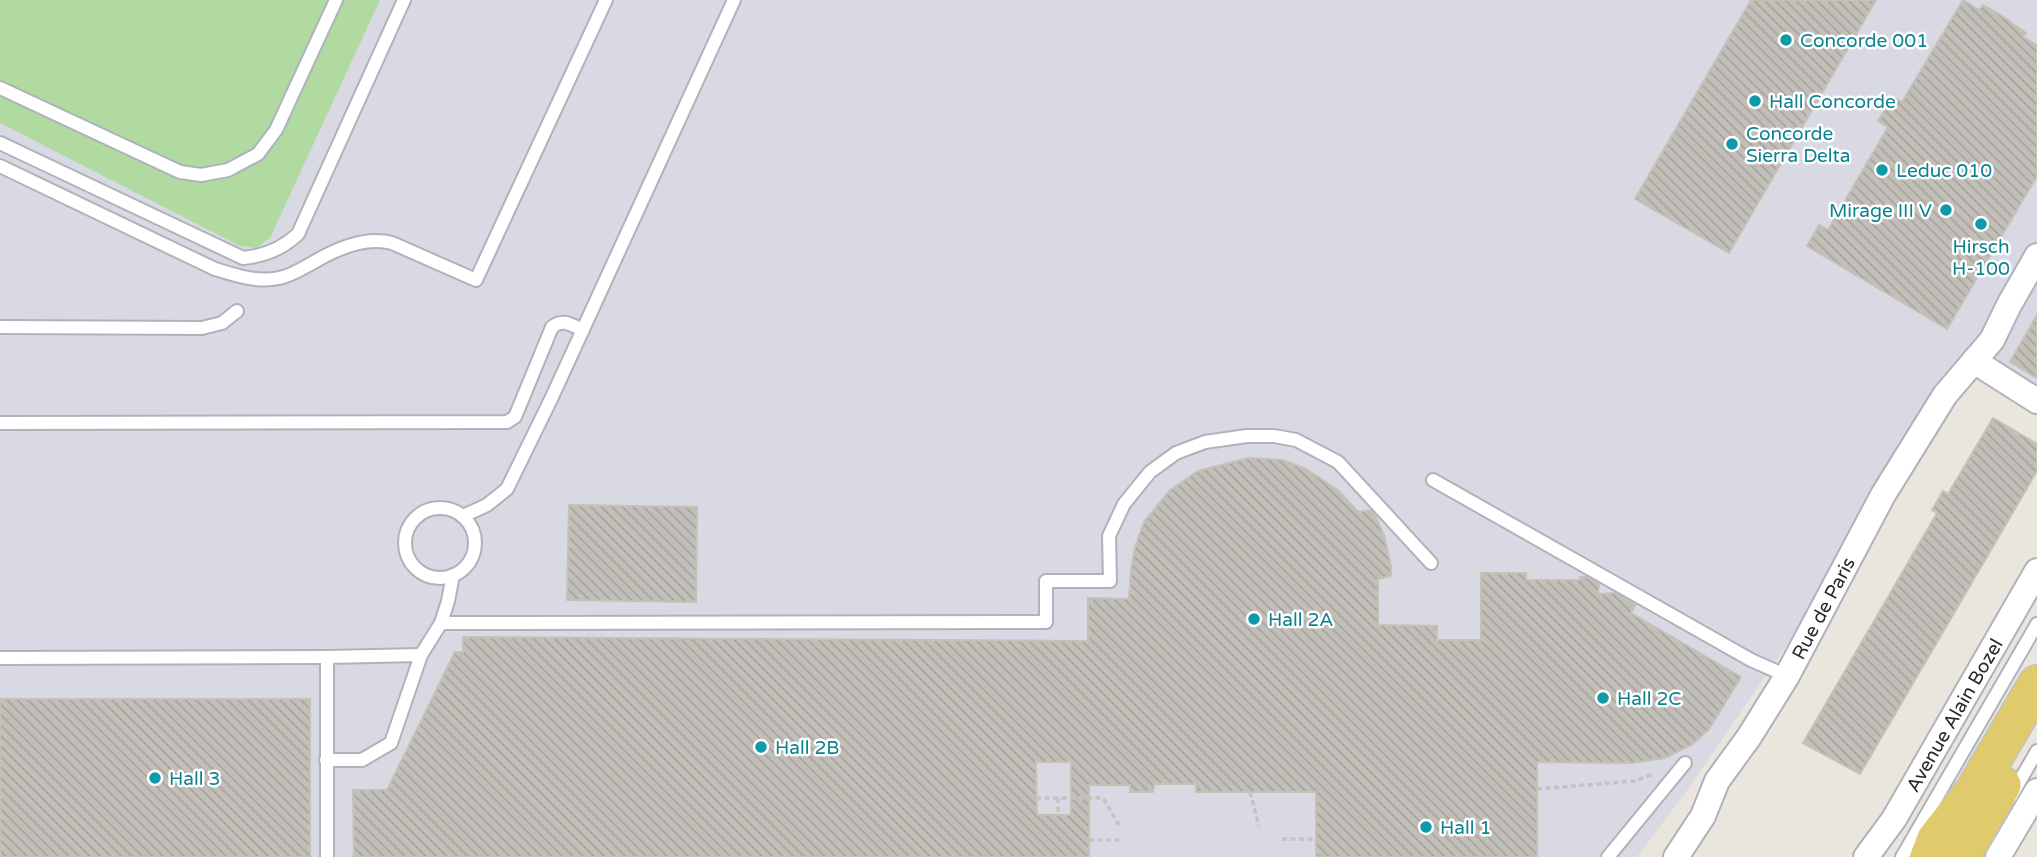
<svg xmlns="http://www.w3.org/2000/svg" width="2037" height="857" viewBox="0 0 2037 857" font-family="'Varela Round',sans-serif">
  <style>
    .airport { fill: #d8d9e3 }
    .grass { fill: #b0daa0 }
    .building { fill: url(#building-back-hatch); stroke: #c5c1b7; stroke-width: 2; fill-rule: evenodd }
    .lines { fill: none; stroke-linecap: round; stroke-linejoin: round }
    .lane-casing { stroke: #b0b2bb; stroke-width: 16 }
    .street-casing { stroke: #b0b2bb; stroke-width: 28 }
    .primary-casing { stroke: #c3c3c3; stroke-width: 40 }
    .path { stroke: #c3c3c3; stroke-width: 3.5; stroke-dasharray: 5 3.5; stroke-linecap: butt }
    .lane { stroke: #fff; stroke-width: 12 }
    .street { stroke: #fff; stroke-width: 24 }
    .primary { stroke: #dfcb6c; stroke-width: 37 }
    .culture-dot { fill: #0f9aa8; stroke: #fff; stroke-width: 2.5 }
    .labels { text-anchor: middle; stroke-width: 5; stroke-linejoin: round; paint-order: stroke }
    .culture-label { font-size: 19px; fill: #0d838f; stroke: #fff; text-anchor: start }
    .street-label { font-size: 19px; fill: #292929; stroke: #fff }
  </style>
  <defs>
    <pattern id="building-back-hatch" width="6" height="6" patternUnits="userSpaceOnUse" patternTransform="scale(1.75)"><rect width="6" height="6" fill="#c2bfb9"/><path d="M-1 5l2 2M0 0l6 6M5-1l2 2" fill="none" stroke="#a7a49f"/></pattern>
  </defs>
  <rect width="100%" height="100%" fill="#eae5dd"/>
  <polygon class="airport" points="0,0 2037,0 2037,415 1971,376 1686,792 1637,857 0,857"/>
  <polygon class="grass" points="0,0 380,0 270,238 256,248 240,246 0,123"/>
  <g class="building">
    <polygon points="1751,0 1876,0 1729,253 1635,199"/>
    <polygon points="1963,0 1979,10 1983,5 1999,14 2026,33 2023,37 2037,45 2037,176 1947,329 1807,246 1819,225 1828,230 1888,127 1878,121 1893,97 1902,102"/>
    <polygon points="2037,315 2037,378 2010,362"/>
    <polygon points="1993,418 2037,444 2037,471 1860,774 1803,743 1937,513 1932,510 1943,491 1948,494"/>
    <path d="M1248 458 1283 460 1306 469 1339 491 1358 512 1371 510 1375 516 1384 535 1391 566V576L1378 579V625L1437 626V640H1481V573H1526V580H1580V577H1586L1599 584 1598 594 1615 593 1635 605 1631 613 1741 677 1709 729 1693 744 1665 758 1631 763 1537 762V857H1316V792H1196V784H1154L1153 792H1130V785H1089V857H354L353 790H387L455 652H463V637L1088 641V598L1129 599 1131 570 1135 547 1144 522 1170 490 1198 471ZM1036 762H1071V815H1037Z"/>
    <polygon points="569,505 697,507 696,602 567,600"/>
    <rect x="0" y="699" width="310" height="158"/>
  </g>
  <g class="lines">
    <defs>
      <g id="lane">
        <polyline points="0,88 180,172 201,175 228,170 258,154 276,130 336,0"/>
        <path d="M0 143 243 258C265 256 282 249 298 234L404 0"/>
        <path d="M0 166 215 269C235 275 257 283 279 278 291 276 303 268 314 262 336 249 366 236 392 243L476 280 606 0"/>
        <polyline points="0,327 202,328 222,323 237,311"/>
        <path d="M0 423 507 422 515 417 552 327C563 318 571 325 583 330"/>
        <polyline points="1433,480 1751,660 1787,676"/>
        <circle cx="440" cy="543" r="35"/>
        <polyline points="463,516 487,505 507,489 552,397 734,0"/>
        <polyline points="441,623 1046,622 1046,581 1110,581 1109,536 1124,504 1150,472 1176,453 1205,442 1247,436 1274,436 1296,440 1338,462 1431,563"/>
        <polyline points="0,658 327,657"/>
        <polyline points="326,760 362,760 391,743 421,655 441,623 448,601 453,575"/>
        <polyline points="2011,796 2037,751"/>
        <polyline points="327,857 327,657 421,655"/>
        <polyline points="1608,857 1685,763"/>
        <polyline points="1902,857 2037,624"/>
      </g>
      <g id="street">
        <polyline points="1974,361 2037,401"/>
        <polyline points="1676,857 1703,816 1717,781 1749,737 1787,676 1883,495 1945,395 1992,340 2009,305 2037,256"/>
        <polyline points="1866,857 1894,819 2037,571"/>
        <polyline points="1998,857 2037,791"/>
      </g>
      <g id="primary">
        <polyline points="1929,857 1936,839 1974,791 2037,684"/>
        <polyline points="1961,857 2002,785"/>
      </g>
    </defs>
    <use href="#lane" class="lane-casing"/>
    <use href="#street" class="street-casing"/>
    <use href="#primary" class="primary-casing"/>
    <g class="path">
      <polyline points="1537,789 1634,781 1654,774"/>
      <polyline points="1250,792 1259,826"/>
      <polyline points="1036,798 1103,798 1119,825"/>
      <polyline points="1058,798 1058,815"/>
      <polyline points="1282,839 1316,839"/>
      <polyline points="1089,840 1119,840"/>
    </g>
    <use href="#lane" class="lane"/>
    <use href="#street" class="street"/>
    <use href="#primary" class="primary"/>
  </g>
  <g class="culture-dot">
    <circle cx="1786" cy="40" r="7"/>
    <circle cx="1755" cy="101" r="7"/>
    <circle cx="1732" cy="144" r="7"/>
    <circle cx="1882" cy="170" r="7"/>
    <circle cx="1946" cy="210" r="7"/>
    <circle cx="1981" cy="224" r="7"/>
    <circle cx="1254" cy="619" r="7"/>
    <circle cx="1603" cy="698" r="7"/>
    <circle cx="761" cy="747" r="7"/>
    <circle cx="155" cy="778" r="7"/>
    <circle cx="1426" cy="827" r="7"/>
  </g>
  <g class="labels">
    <g class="culture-label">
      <text x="1800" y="47">Concorde 001</text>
      <text x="1769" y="108">Hall Concorde</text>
      <text x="1746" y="140">Concorde<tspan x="1746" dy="22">Sierra Delta</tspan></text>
      <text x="1896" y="177">Leduc 010</text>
      <text x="1932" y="217" text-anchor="end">Mirage III V</text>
      <text x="1981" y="253" text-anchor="middle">Hirsch<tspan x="1981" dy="22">H-100</tspan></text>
      <text x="1268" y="626">Hall 2A</text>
      <text x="1617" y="705">Hall 2C</text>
      <text x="775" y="754">Hall 2B</text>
      <text x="169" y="785">Hall 3</text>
      <text x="1440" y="834">Hall 1</text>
    </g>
    <g class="street-label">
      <text transform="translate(1823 608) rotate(-62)" y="7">Rue de Paris</text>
      <text transform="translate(1954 715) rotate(-60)" y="7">Avenue Alain Bozel</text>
    </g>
  </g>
</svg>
